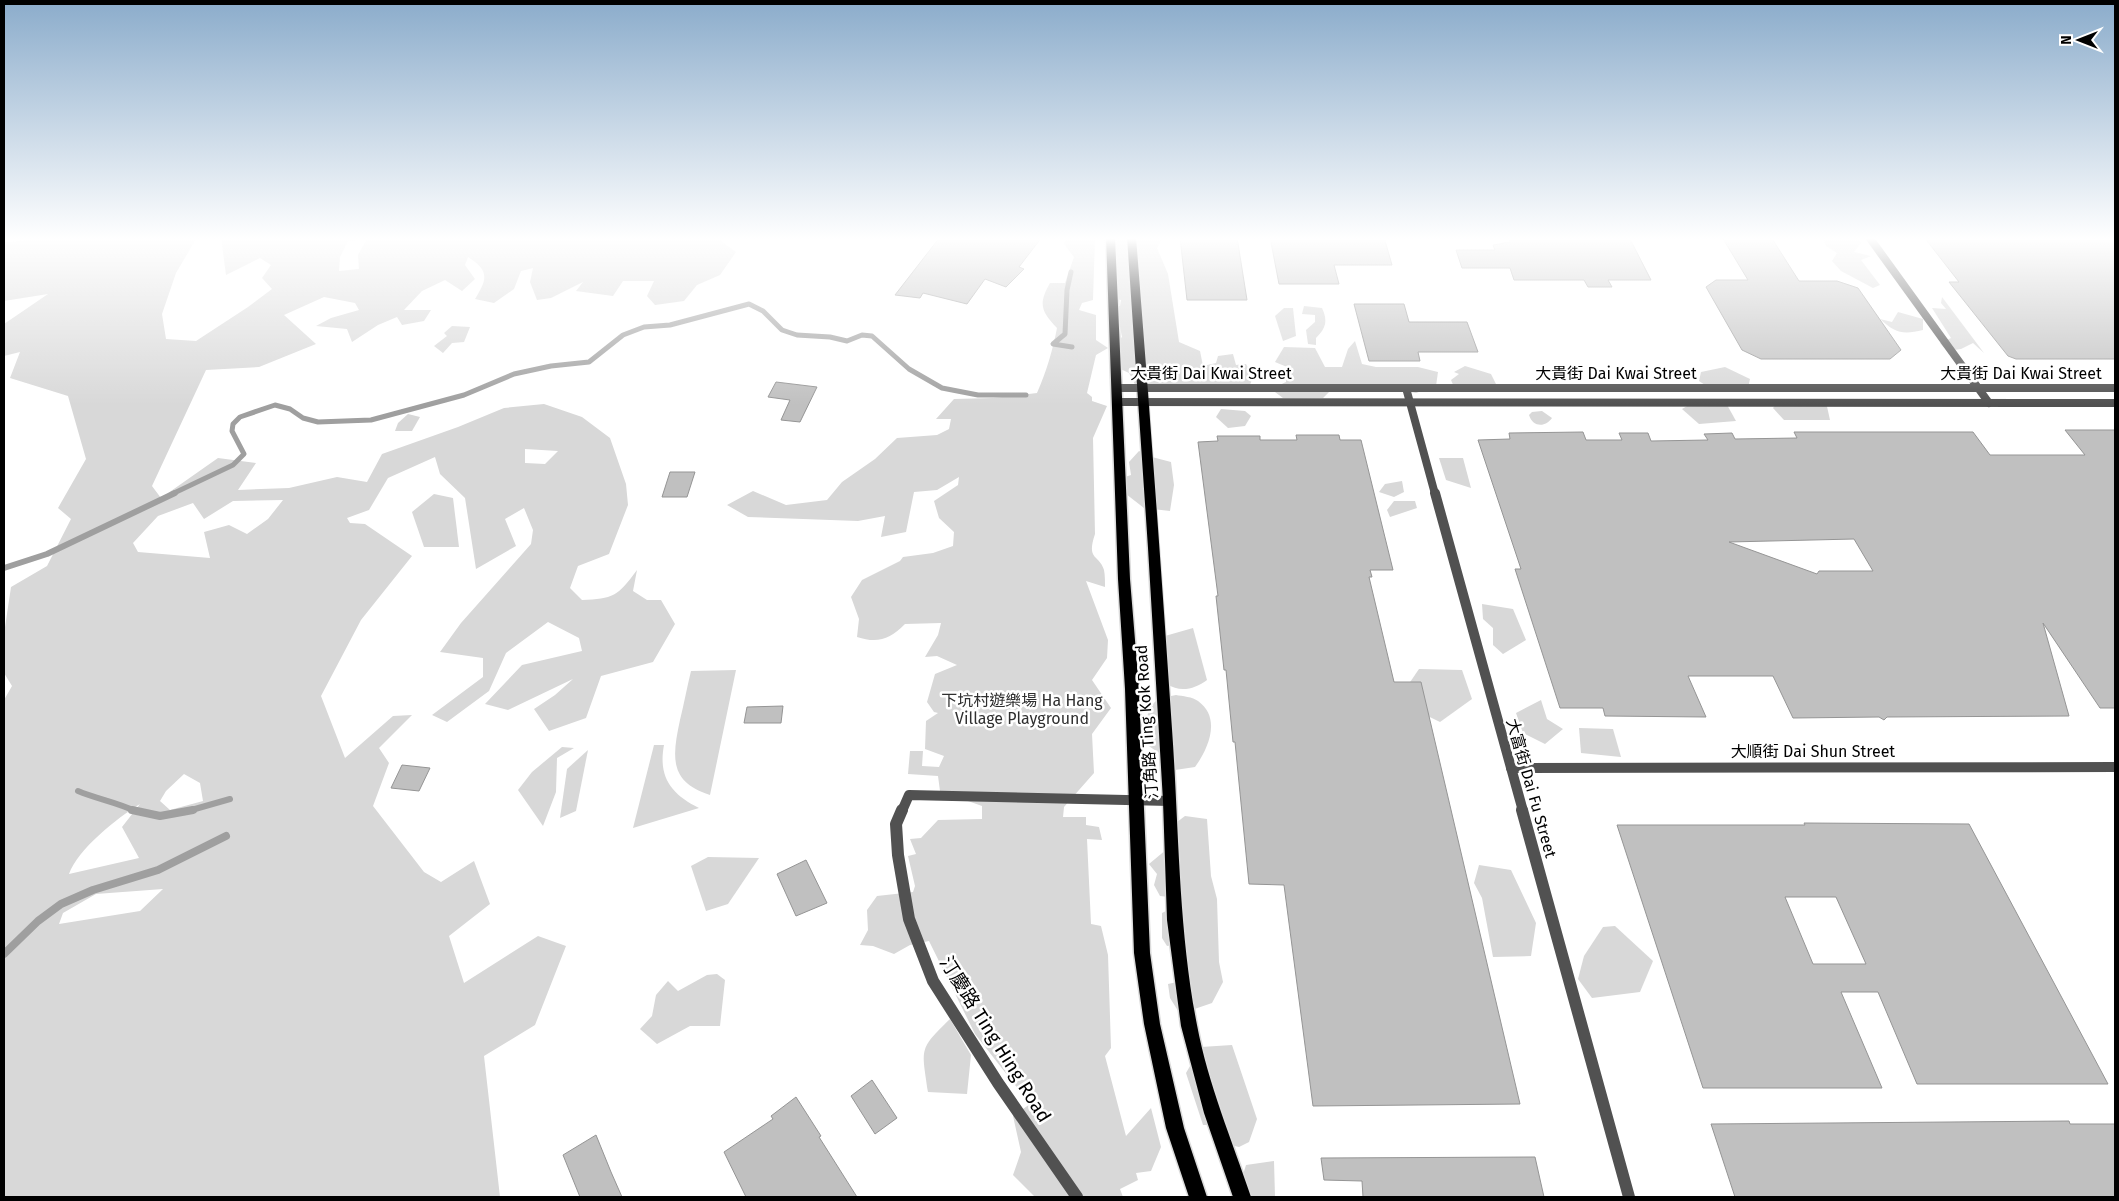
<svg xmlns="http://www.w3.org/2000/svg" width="2119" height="1201" viewBox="0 0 2119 1201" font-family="'Fira Sans','Noto Sans TC',sans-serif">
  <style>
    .green { fill: #d8d8d8; fill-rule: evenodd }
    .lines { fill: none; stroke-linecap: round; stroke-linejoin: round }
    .stream-far2 { stroke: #9f9f9f; stroke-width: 5 }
    .stream-far1 { stroke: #9f9f9f; stroke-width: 6 }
    .stream { stroke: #9f9f9f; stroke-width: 8 }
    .building { fill: #c0c0c0; stroke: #959595; fill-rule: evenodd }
    .primary-casing { stroke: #dbdbdb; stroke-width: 3 }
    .minor-far2 { stroke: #515151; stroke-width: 8 }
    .minor-far1 { stroke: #515151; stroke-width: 10 }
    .minor { stroke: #515151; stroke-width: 12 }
    .tertiary { stroke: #515151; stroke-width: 8 }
    .primary { fill: #000; fill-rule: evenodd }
    .labels { text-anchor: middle; stroke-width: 5; stroke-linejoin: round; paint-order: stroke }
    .street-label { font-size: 16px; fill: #000; stroke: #fff }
    .park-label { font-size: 16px; fill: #2f2f2f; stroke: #fff }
    .near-street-label { font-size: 19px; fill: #000; stroke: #fff }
  </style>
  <rect width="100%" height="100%" fill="#fff"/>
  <g class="green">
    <path d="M38 237H204L196 239 176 273 162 314 166 339 196 341 248 307 272 289 262 278 271 265 260 258 226 275 221 237H725L717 238 736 252 720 275 697 285 684 301 655 305 647 296 654 281H623L613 296 576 291 583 282 551 298 537 300 530 282 533 268 521 271 514 289 494 303 475 299C487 279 490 271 468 257L465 265 475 279 462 291 445 280 422 291 404 310H431L424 321 402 325 397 317 378 325 352 342 347 329 316 326 331 318 359 310 355 303 324 297 284 315 316 344 259 367 206 370 152 486 161 498 218 458 256 463 238 490 289 488 337 477 367 482 382 454 458 427 504 408 544 404 582 417 610 438 626 484 628 505 609 554 578 566 570 588 582 600C613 599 618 596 637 570L633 591 647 600H661L675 624 653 662 601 676 586 718 549 731 534 709 555 695 573 679 508 710 485 704 522 665 582 651 579 638 548 622 506 653 489 691 447 722 432 715 483 677V658L440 652 461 623 531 544 533 530 524 508 505 519 516 546 476 569 465 498 440 474 435 457 388 478 369 510 347 518 350 523 365 524 412 556 361 620 321 696 345 758 393 716 412 715 379 748 389 763 373 806 424 872 441 882 474 861 490 904 449 936 464 983 538 936 566 946 535 1025 484 1056 500 1197H4V700L12 686 4 673V634L11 587 47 566 71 519 58 508 86 459 68 396 10 378 20 352 4 356V324L48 294 4 301V242L32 240ZM367 239 358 255 359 269 339 271 340 257 348 241ZM525 449 558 451 545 464 525 463ZM283 500 268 519 247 534 229 525 204 532 210 558 138 552 133 543 158 516 193 503 204 519 233 501ZM184 774 200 783 203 801 170 810 160 801 166 791ZM140 804 122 827 139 858 69 874C78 849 117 818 140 804ZM163 889 140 911 59 924 63 913 96 894Z"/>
    <path d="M1067 237H1095L1093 300 1082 303 1079 310 1096 315V340L1108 348 1096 355 1087 393 1092 397V401L1107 406 1093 438 1095 534C1086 561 1099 554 1104 570 1105 575 1105 582 1105 587L1086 581 1108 640 1107 658 1092 680 1111 708 1092 734 1094 773 1064 807 1063 817H1086V825L1099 827 1102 840 1087 839 1091 924 1101 926 1108 955 1111 1048 1105 1056 1126 1136 1151 1108 1161 1147 1151 1171 1136 1173 1138 1180 1120 1189 1123 1197H1035L1013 1175 1021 1152 1013 1116 1030 1104 975 1034 929 941 910 945 894 954 873 946 860 945 868 930 867 910 877 896 913 892 915 886 908 856 916 854 910 839 921 838 938 820 982 819V806L940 791 938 776 908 774 910 751H923L922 766 939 767 944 756 925 749 926 721 938 713 934 712 927 702 935 674 957 665 937 656 925 657 938 635 941 623 905 624C890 639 878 644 857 637L859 619 851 597 862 580 900 561 903 557 933 553 953 546 954 532 939 518 934 501 958 485 959 477 937 490 914 492 906 532 881 537 885 516 858 521 748 517 727 505 753 491 786 505 827 500 842 482 875 459 897 438 937 435 949 429 951 419H936L954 399 993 398 1037 393C1046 373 1053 349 1057 328 1041 311 1038 304 1050 283H1065L1074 257 1064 244Z"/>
    <polygon points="1118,237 1163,237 1157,248 1168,274 1179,342 1200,351 1203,366 1216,363 1218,356 1233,354 1236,365 1246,364 1253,377 1248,390 1139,392 1129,373 1112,365 1113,345 1122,337 1120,327 1113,325 1112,306 1120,306 1121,300 1111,298 1116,254 1110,248 1117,241"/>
    <polygon points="1823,237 1856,237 1861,243 1854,252 1871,256 1861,260 1880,285 1873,288 1841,271 1832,261 1837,253 1826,246"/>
    <polygon points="1942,297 1984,353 1973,343 1961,349 1947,351 1940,343 1951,338 1932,308 1946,309 1941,303"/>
    <path d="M1304 306 1322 308C1328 321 1326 328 1316 338V345L1308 344 1306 330 1315 322V315L1302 314Z"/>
    <polygon points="1284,308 1293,308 1296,336 1283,341 1275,316"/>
    <path d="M1898 312 1923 319V330C1903 335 1895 333 1880 319L1892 322Z"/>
    <polygon points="452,326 470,327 464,342 452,343 443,353 434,346 447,336 444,333"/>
    <polygon points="1355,341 1362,364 1376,367 1418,367 1438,372 1436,386 1416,393 1388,388 1329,392 1323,398 1283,398 1271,389 1286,382 1287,367 1275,362 1284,347 1315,348 1325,367 1342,367 1348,349"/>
    <polygon points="1465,366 1491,374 1496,384 1454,387 1451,380 1459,374 1454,372"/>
    <polygon points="1725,367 1750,379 1748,388 1711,389 1699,381 1701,372"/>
    <polygon points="1694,402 1726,403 1736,421 1699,424 1682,409"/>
    <polygon points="1778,402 1826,402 1830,420 1784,420 1773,408"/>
    <polygon points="1221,409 1245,411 1251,416 1245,426 1228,428 1216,417"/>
    <path d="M1542 411 1552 418C1546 427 1533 428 1529 415L1532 412Z"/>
    <polygon points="408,414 420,417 412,431 395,431 398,423"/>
    <polygon points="1139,451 1152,457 1171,462 1174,485 1170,511 1144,508 1126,494 1125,477 1131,475 1129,462"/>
    <polygon points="1463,458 1471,488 1446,480 1439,458"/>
    <polygon points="1402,481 1404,492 1394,497 1379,492 1385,484"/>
    <polygon points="434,494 453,498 459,547 424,547 412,512"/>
    <polygon points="1394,501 1415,501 1417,508 1390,517 1387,510"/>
    <polygon points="1482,604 1513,609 1526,640 1503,654 1493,645 1493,628 1483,619"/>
    <path d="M1193 628 1207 680C1195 689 1180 693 1167 684L1165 636Z"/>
    <polygon points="1419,669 1462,670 1472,699 1440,722 1405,705 1404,691"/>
    <path d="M736 670 710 795C669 782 672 757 680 720 684 704 687 687 691 671Z"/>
    <path d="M1176 695C1182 696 1193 697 1198 701 1222 718 1208 749 1195 767L1175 770 1161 754 1144 743C1145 731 1145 710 1156 701 1161 698 1170 696 1176 695Z"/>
    <polygon points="1541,700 1547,719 1563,729 1545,744 1523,733 1516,713"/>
    <polygon points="1579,728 1613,729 1621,757 1581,753"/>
    <path d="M654 745H664C658 777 671 794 699 808L633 828Z"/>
    <polygon points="562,747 574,748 557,758 556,792 543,826 518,790 532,772"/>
    <polygon points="588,750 576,811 560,818 567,769"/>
    <polygon points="1185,816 1207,819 1211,876 1217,899 1219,962 1223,982 1212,1003 1180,1014 1170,998 1168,984 1177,982 1182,943 1167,946 1162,938 1162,913 1170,909 1169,897 1160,896 1154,885 1157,874 1149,864 1167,849 1165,831"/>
    <polygon points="708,857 759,858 728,904 706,911 691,866"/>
    <polygon points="1479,865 1511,870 1536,923 1531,956 1493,957 1482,898 1474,883"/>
    <polygon points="1615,926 1653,961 1640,992 1592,998 1578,979 1584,956 1603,927"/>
    <polygon points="717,974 725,980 720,1026 690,1026 657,1044 640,1029 652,1016 656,995 668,981 678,991 707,975"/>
    <path d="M950 1019 971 1055 967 1094 928 1092C922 1048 918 1050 950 1019Z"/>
    <polygon points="1232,1045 1257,1119 1249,1142 1239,1147 1216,1142 1210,1125 1203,1125 1186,1073 1201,1047"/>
    <polygon points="1274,1161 1275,1197 1236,1197 1246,1165"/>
  </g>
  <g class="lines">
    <g class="stream-far2">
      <polyline points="1071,272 1067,290 1065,334 1053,344 1072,347"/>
      <polyline points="172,494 233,465 244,454 232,431 233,424 240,417 275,405 290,409 303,418 318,422 371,420 464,395 514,374 551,366 589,362 623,335 644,327 670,325 749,304 763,311 782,330 797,335 830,337 847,341 862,335 872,336 909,369 942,388 978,395 1026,395"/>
    </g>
    <g class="stream-far1">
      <polyline points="4,568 47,554 175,493"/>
      <path d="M78 791C97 799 116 802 135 811"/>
      <polyline points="188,811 230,799"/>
    </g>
    <g class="stream">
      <polyline points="132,810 160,816 193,810"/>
      <polyline points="4,954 38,921 61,904 93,890 158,870 226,836"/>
    </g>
  </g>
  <g class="building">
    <polygon points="940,237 1042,237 1019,267 1024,269 1006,287 985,279 967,304 923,293 920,298 895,295"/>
    <polygon points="1180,237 1237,237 1247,300 1187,300"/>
    <polygon points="1270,237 1384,237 1392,265 1334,265 1339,284 1279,284"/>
    <polygon points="1508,237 1629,237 1651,280 1608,280 1612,287 1588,287 1584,280 1514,280 1510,268 1462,268 1456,250 1495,250 1493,245 1510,242"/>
    <polygon points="1722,237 1771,237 1799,281 1837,281 1858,288 1901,350 1890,359 1761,359 1742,350 1706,287 1716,280 1748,280"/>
    <polygon points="1924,237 2110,237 2115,242 2115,359 2016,359 2008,356 1949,282 1959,282"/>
    <polygon points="1354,304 1404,304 1409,322 1467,322 1478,352 1418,352 1420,361 1369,361"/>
    <polygon points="776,382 817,387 800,422 781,420 790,400 768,397"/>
    <path d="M2065 430H2115V708H2100L2043 623 2069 716 1887 717 1884 720 1879 717 1793 718 1773 676H1688L1706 717 1605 716 1603 708H1560L1515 569H1521L1478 440 1510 439 1509 433 1583 432 1586 440H1622L1619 433H1648L1651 441 1708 440 1704 434 1732 433 1735 439 1797 438 1794 432H1973L1990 455H2085ZM1854 539 1873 571H1819L1817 574 1729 542Z"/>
    <polygon points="1296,435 1339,435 1340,440 1361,440 1393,570 1370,570 1372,577 1369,577 1394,682 1421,682 1520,1104 1313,1106 1284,885 1249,884 1235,742 1233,742 1226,670 1224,670 1216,596 1218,596 1198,442 1218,441 1217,436 1260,436 1260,440 1297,440"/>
    <polygon points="670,472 695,472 687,497 662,497"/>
    <polygon points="783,706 781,723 744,723 747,707"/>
    <polygon points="402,765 430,768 419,791 391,788"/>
    <path d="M1804 823 1969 824 2108 1084H1917L1878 992H1841L1882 1088H1703L1617 825H1805ZM1785 897H1836L1866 964H1813Z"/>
    <polygon points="806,860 827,903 796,916 777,874"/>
    <polygon points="872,1080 897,1118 875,1134 851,1096"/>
    <polygon points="796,1097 821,1136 819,1137 857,1197 746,1197 724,1152 773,1119 771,1116"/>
    <polygon points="2069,1121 2070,1124 2115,1124 2115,1197 1735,1197 1711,1124"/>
    <polygon points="596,1135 611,1172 622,1197 580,1197 563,1155"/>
    <polygon points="1535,1157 1544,1197 1363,1197 1362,1181 1324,1180 1321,1158"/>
  </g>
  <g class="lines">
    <defs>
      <g id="primary">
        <polygon points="1106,237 1115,237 1130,579 1139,689 1150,953 1160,1024 1184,1128 1207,1197 1189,1197 1166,1128 1144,1024 1134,953 1125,689 1118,579"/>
        <path d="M1127 237H1136C1149 401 1161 565 1172 729 1179 827 1178 928 1197 1025 1208 1084 1232 1140 1251 1197H1233L1204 1113 1181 1026 1167 920 1163 801 1148 548Z"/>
      </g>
    </defs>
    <use href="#primary" class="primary-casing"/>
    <g class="minor-far2">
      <polyline points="1869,237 1989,403"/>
      <polyline points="1406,388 1435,494"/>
    </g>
    <g class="minor-far1">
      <polyline points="1435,493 1523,811"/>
      <polyline points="1511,768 2115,767"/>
      <polyline points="902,811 909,795 1170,801"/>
    </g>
    <g class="minor">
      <polyline points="902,810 896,824 898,855 909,919 933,981 998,1083 1077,1197"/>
      <polyline points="1522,810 1629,1197"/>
    </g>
    <g class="tertiary">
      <polyline points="1117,388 2115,388"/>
      <polyline points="1117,402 2115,403"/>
    </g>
    <use href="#primary" class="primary"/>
  </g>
  <linearGradient id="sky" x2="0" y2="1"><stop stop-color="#8baccb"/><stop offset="0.59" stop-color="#fff"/><stop offset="1" stop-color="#fff" stop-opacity="0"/></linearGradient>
  <rect width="2119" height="405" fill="url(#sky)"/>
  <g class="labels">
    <g class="street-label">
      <text x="1211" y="379">大貴街 Dai Kwai Street</text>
      <text x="1616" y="379">大貴街 Dai Kwai Street</text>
      <text x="2021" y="379">大貴街 Dai Kwai Street</text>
      <text transform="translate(1146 722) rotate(-94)" y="6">汀角路 Ting Kok Road</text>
      <text x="1813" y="757">大順街 Dai Shun Street</text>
      <text transform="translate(1532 788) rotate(74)" y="6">大富街 Dai Fu Street</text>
    </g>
    <g class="park-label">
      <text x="1022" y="706">下坑村遊樂場 Ha Hang<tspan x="1022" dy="18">Village Playground</tspan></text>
    </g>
    <g class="near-street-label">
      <text transform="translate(996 1039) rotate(58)" y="7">汀慶路 Ting Hing Road</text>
    </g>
  </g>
  <rect width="2119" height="1201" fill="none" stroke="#000000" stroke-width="10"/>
  <g transform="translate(2079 40) rotate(270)" stroke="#ffffff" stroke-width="4" paint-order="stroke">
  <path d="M0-4L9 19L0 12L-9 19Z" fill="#000000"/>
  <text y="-8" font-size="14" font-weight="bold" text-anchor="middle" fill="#000000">N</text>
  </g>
</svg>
